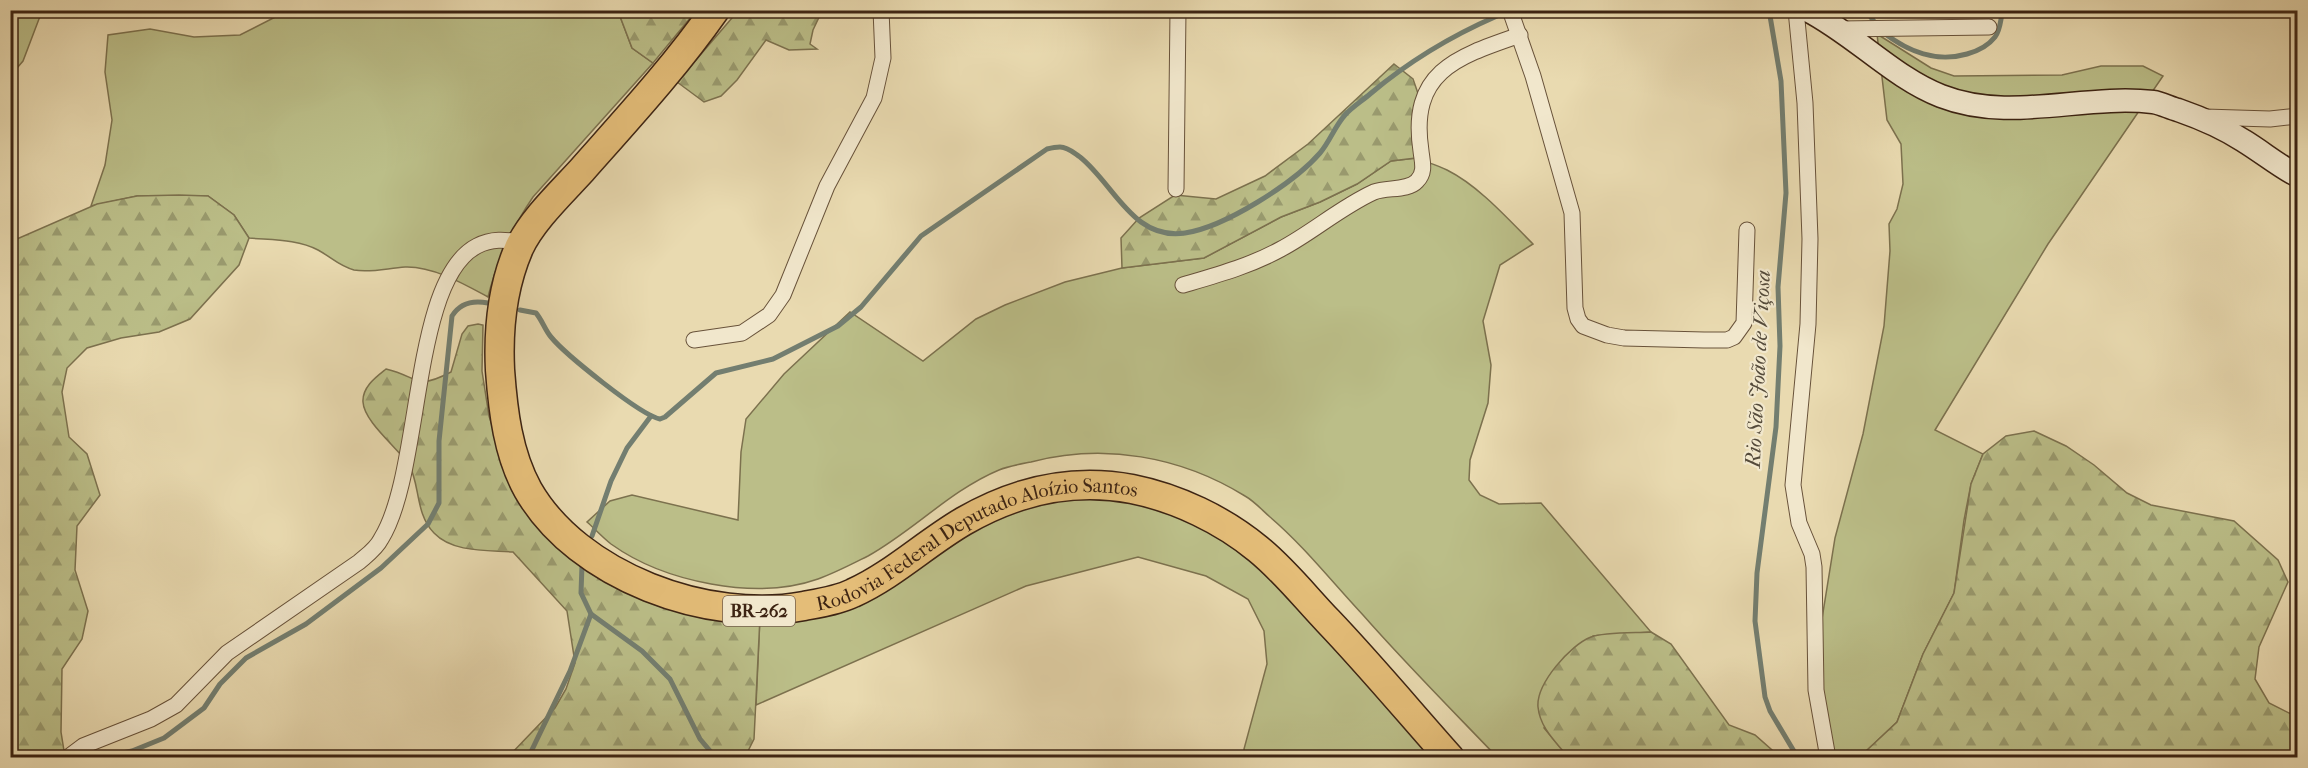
<svg xmlns="http://www.w3.org/2000/svg" width="2308" height="768" viewBox="0 0 2308 768" font-family="'IM FELL French Canon',serif">
  <style>
    .green { fill: #bbbe88; stroke: #7c714e; stroke-width: 1.5 }
    .forest { fill: url(#forest-firs); stroke: #7c714e; stroke-width: 1.5 }
    .lines { fill: none; stroke-linecap: round; stroke-linejoin: round }
    .stream { stroke: #737e70; stroke-width: 5 }
    .street-casing { stroke: #68523a; stroke-width: 17 }
    .secondary-casing { stroke: #3d2413; stroke-width: 25 }
    .highway-casing { stroke: #3d2413; stroke-width: 31 }
    .street { stroke: #f1e7cc; stroke-width: 15 }
    .secondary { stroke: #f1e7cc; stroke-width: 22 }
    .highway { stroke: #e4bd78; stroke-width: 28 }
    .labels { text-anchor: middle; stroke-width: 4.5; stroke-linejoin: round; paint-order: stroke }
    .shield { fill: #f1e7cc; stroke: #735e4a; stroke-width: 1.5 }
    .shield-label { font-size: 18px; font-weight: bold; fill: #3d2413 }
    .street-label { font-size: 20px; fill: #3d2413; stroke: #f1e7cc }
    .water-label { font-size: 21px; font-style: italic; fill: #544a3a; stroke: #f1e7cc }
  </style>
  <defs>
    <pattern id="forest-firs" width="22" height="20" patternUnits="userSpaceOnUse" patternTransform="scale(1.5)"><rect width="22" height="20" fill="#bbbe88"/><path d="M5 1l3.5 6h-7zM16 11l3.5 6h-7z" fill="#999a6e"/></pattern>
  </defs>
  <rect width="100%" height="100%" fill="#e9dab0"/>
  <filter id="stains"><feTurbulence type="fractalNoise" baseFrequency=".00333" numOctaves="4"/><feColorMatrix values="0 0 0 0 .2 0 0 0 0 .09 0 0 0 0 .02 0 0 0 .5 -.17"/></filter>
  <radialGradient id="worn" r=".72"><stop offset=".6" stop-color="#630" stop-opacity="0"/><stop offset="1" stop-color="#630" stop-opacity=".3"/></radialGradient>
  <g class="green">
    <polygon points="11,10 42,11 23,61 11,75"/>
    <path d="M287 11H618L632 48 653 63 533 197C512 228 497 260 488 297 464 284 433 266 405 267 388 268 371 273 354 270 339 266 331 257 318 250 298 239 271 240 249 238L234 215 208 196H137L91 206 105 165 112 120 105 72 108 35 150 29 194 37 240 35Z"/>
    <polygon points="1877,34 1931,68 1954,76 2062,75 2101,66 2143,66 2163,76 2048,244 1935,430 1983,454 1971,484 1964,520 1954,593 1923,654 1897,722 1864,753 1856,757 1836,758 1830,737 1817,650 1835,538 1863,434 1884,326 1890,251 1889,224 1897,209 1903,184 1901,144 1887,120"/>
    <path d="M1416 158C1426 162 1437 165 1447 170 1479 186 1508 219 1533 244L1500 265 1483 321 1491 365 1488 403 1470 460 1469 480 1480 495 1499 504 1541 503 1651 632 1593 636 1544 728 1568 757H1497C1452 710 1406 664 1363 615 1332 582 1304 546 1270 517 1262 510 1254 501 1245 496 1180 456 1104 443 1031 462 1021 464 1009 466 999 470 951 490 913 531 868 556 852 564 835 573 818 579 756 601 664 582 611 544 602 537 595 529 587 522L610 501 632 495 738 520 741 452 746 419 784 374 850 312 923 361 976 319 1005 305 1065 282 1122 268 1204 258 1281 217 1320 202 1357 184 1391 161Z"/>
    <polygon points="1033,491 1202,506 1459,757 1245,757 1244,749 1267,664 1264,631 1248,599 1206,576 1138,557 1026,586 756,705 760,617 780,616"/>
  </g>
  <g class="forest">
    <polygon points="618,11 696,11 653,63 632,48"/>
    <polygon points="738,11 822,11 813,30 810,44 817,49 789,50 766,40 737,80 721,96 704,102 677,82"/>
    <polygon points="1394,64 1413,79 1422,105 1416,158 1391,161 1357,184 1320,202 1281,217 1204,258 1122,268 1121,238 1139,218 1175,195 1216,199 1265,176 1308,144"/>
    <polygon points="179,195 208,196 234,215 249,238 239,265 190,319 159,332 121,338 87,348 67,368 62,392 69,437 87,454 100,495 77,526 75,570 88,611 82,639 62,669 61,732 65,757 11,757 10,242 97,204 137,196"/>
    <path d="M478 324 483 325 482 371 489 416 496 438 554 535 760 617 754 739 745 757H508L555 708 566 689 575 663 567 611 513 552C488 550 453 553 434 533 415 514 420 483 409 465 398 448 364 422 363 402 362 387 376 377 386 369 420 377 414 391 451 372L462 334 468 326Z"/>
    <polygon points="2034,431 2066,446 2094,465 2127,493 2151,505 2234,521 2278,560 2288,582 2259,647 2255,679 2269,703 2297,717 2297,757 1856,757 1864,753 1897,722 1923,654 1954,593 1971,484 1983,454 2006,436"/>
    <path d="M1651 632 1671 644 1729 725 1755 735 1780 757H1568C1556 742 1540 728 1538 707 1536 684 1570 645 1591 637 1604 632 1636 633 1651 632Z"/>
  </g>
  <g class="lines">
    <g class="stream">
      <polyline points="1769,10 1781,81 1786,193 1778,287 1780,346 1776,427 1757,573 1755,621 1765,697 1770,711 1798,758"/>
      <polyline points="1866,10 1877,26"/>
      <path d="M1884 33C1909 52 1936 63 1967 54 1978 51 1988 46 1995 37 2001 29 2000 20 2003 10"/>
      <path d="M520 310 536 313C542 320 545 330 551 337 565 354 640 415 660 419L665 417 716 373 773 359 838 326 861 307 921 236 1047 149C1051 148 1056 147 1060 147 1068 147 1074 153 1080 157 1114 184 1133 241 1185 233 1225 227 1294 183 1320 153 1330 141 1335 126 1345 115 1352 107 1362 101 1370 94 1408 62 1451 36 1497 16"/>
      <polyline points="592,536 611,481 627,448 651,416"/>
      <polyline points="582,565 581,593 591,614 642,651 670,679 700,739 716,758"/>
      <path d="M99 758 132 751 164 738 204 708 220 684 246 658 306 624 381 568 428 524 439 503V441L452 316C460 303 473 300 488 303"/>
      <polyline points="528,758 570,671 591,614"/>
    </g>
    <defs>
      <g id="street">
        <polyline points="1510,10 1533,76 1572,213 1575,308 1578,319 1583,326 1607,335 1624,338 1704,340 1727,340 1734,337 1744,323 1747,230"/>
        <polyline points="1796,10 1805,103 1810,239 1808,324 1793,485 1799,523 1812,554 1814,567 1816,690 1828,758"/>
        <polyline points="1839,29 1989,27"/>
        <polyline points="2205,117 2270,119 2298,116"/>
        <polyline points="1176,189 1178,10"/>
        <path d="M1183 285C1217 275 1250 266 1281 249 1313 232 1341 207 1374 192 1387 187 1408 191 1417 181 1426 172 1422 161 1421 151 1409 72 1456 57 1520 35"/>
        <polyline points="694,340 742,333 769,315 783,295 827,186 874,98 883,58 881,10"/>
        <path d="M67 758 83 746 151 719 176 705 227 653 359 562C367 555 376 549 381 539 423 472 411 280 477 246 492 238 506 240 522 242"/>
      </g>
      <path id="secondary" d="M1807 10C1854 34 1894 78 1941 96 2010 123 2082 94 2153 102 2161 103 2170 108 2178 110 2201 118 2224 128 2244 141 2262 152 2279 166 2298 176"/>
      <g id="highway">
        <path id="s1" d="M715 10C675 67 628 118 582 170 562 192 532 220 519 248 503 285 498 329 500 370 503 411 508 454 528 490 578 577 709 624 804 606 820 603 839 600 853 593 893 575 926 543 964 521 1016 491 1073 478 1132 489 1177 498 1223 520 1258 549 1284 570 1305 597 1328 621 1370 665 1409 712 1450 758"/>
      </g>
    </defs>
    <use href="#street" class="street-casing"/>
    <use href="#secondary" class="secondary-casing"/>
    <use href="#highway" class="highway-casing"/>
    <use href="#street" class="street"/>
    <use href="#secondary" class="secondary"/>
    <use href="#highway" class="highway"/>
  </g>
  <g class="labels">
    <rect class="shield" x="723" y="596" width="72" height="30" rx="4.5"/>
    <g class="shield-label">
      <text x="759" y="617">BR-262</text>
    </g>
    <g class="street-label">
      <text dy="7" stroke="none"><textPath href="#s1" startOffset="1062">Rodovia Federal Deputado Aloízio Santos</textPath></text>
    </g>
    <g class="water-label">
      <text transform="translate(1758 369) rotate(-87)" y="7">Rio São João de Viçosa</text>
    </g>
  </g>
  <rect width="2308" height="768" fill="none" stroke="#e9dab0" stroke-width="36"/>
  <rect x="12" y="12" width="2284" height="744" fill="none" stroke="#3d2413" stroke-width="3"/>
  <rect x="18" y="18" width="2272" height="732" fill="none" stroke="#3d2413" stroke-width="1.5"/>
  <rect width="100%" height="100%" filter="url(#stains)"/>
  <rect width="100%" height="100%" fill="url(#worn)"/>
</svg>
